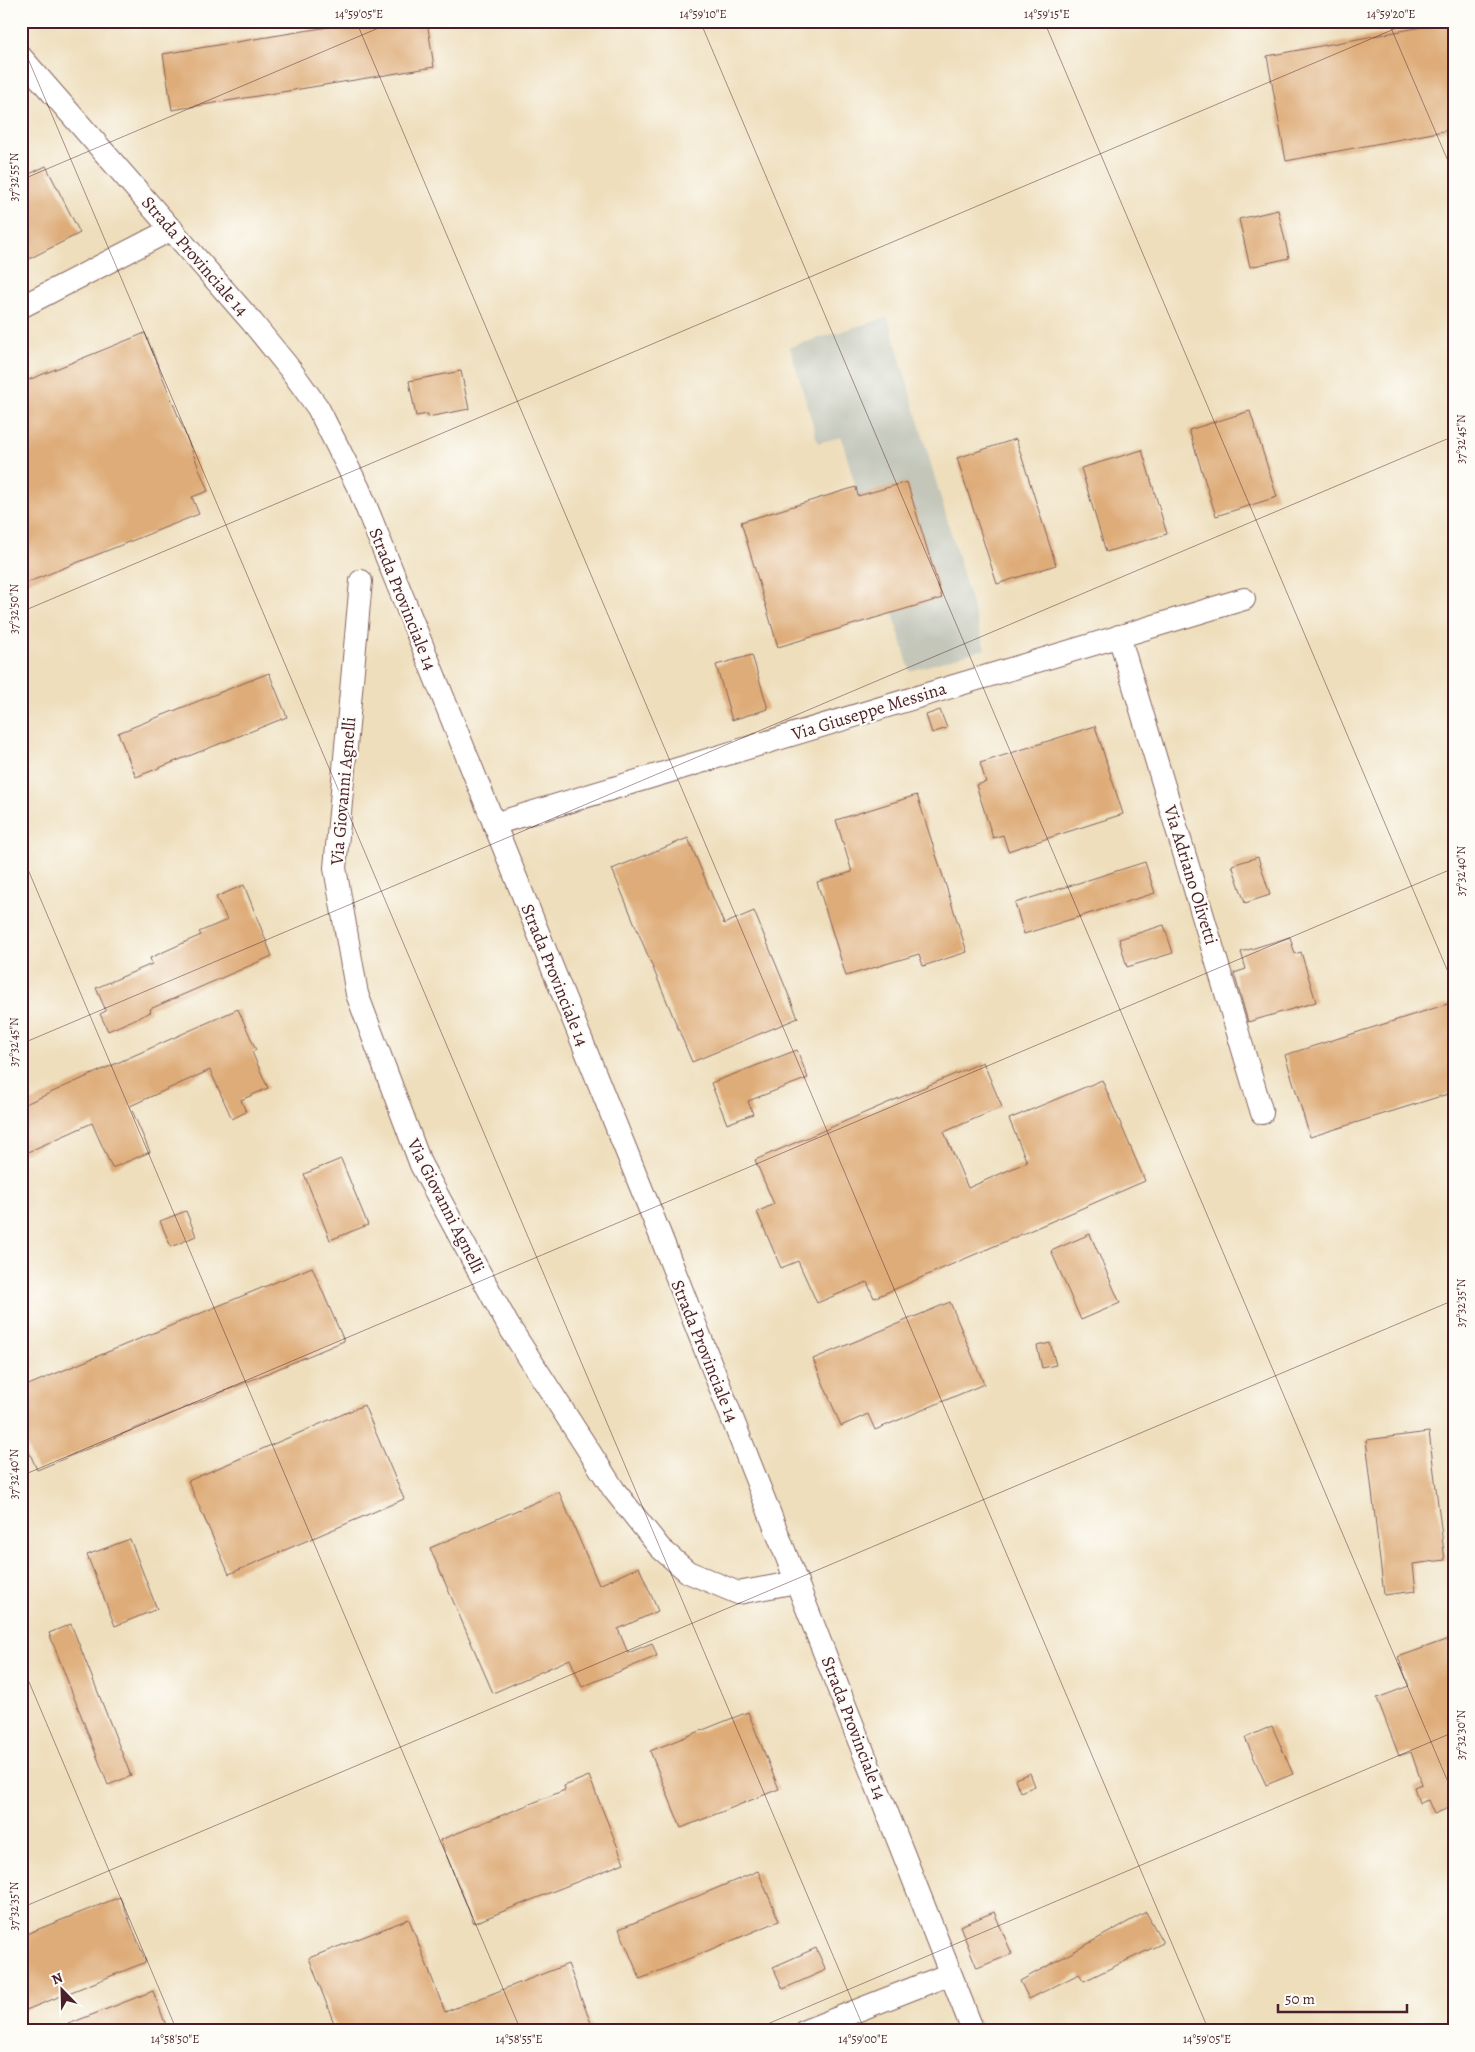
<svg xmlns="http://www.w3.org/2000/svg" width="1475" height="2052" viewBox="0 0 1475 2052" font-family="Alegreya,serif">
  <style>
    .industrial { fill: #c3c6b9 }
    .building { fill: #deac78 }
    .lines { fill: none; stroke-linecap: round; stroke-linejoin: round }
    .minor-casing { stroke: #83625e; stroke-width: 24 }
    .minor { stroke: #fff; stroke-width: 22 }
    .ticks { fill: none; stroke: #4a1f2b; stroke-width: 1; stroke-opacity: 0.45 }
    .labels { text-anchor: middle; stroke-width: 4.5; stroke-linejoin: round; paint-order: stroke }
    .street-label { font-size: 18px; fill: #4a1f2b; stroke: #fdfcf7 }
    .neatline { fill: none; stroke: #4a1f2b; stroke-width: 2 }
    .ticks-label { font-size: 12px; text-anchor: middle; fill: #4a1f2b }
  </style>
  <rect width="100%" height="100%" fill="#fdfcf7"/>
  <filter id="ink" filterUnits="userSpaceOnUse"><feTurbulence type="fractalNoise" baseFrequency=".02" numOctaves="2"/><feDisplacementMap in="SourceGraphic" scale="10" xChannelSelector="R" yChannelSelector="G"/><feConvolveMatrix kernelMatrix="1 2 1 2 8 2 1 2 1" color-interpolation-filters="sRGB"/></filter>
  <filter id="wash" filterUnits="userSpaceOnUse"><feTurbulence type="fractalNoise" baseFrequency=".0096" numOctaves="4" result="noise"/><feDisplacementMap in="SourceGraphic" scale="20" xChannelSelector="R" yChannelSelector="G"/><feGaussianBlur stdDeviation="1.12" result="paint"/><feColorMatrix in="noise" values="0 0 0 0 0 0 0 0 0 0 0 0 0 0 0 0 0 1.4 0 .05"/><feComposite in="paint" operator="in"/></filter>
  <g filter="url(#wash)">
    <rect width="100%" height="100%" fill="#eedebc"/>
    <polygon class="industrial" points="888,317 985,649 910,671 841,437 818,443 790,347"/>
    <g id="blocks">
      <g class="building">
        <polygon points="365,21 427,21 434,67 172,110 163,54"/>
        <polygon points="1454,21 1454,129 1286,161 1267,56"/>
        <polygon points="46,166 80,233 21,263 21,178"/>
        <polygon points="1278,210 1289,258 1250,267 1239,219"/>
        <polygon points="145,333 208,491 192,497 199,514 21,585 21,383"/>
        <polygon points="461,371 469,409 428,417 428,414 416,416 409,381"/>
        <polygon points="1250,411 1277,497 1216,516 1189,430"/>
        <polygon points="1016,439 1056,565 997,584 957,458"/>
        <polygon points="1142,450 1167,534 1106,552 1081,468"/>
        <polygon points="907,482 942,598 778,647 741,522 856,487 858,496"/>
        <polygon points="752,655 768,709 732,720 716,665"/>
        <polygon points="269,673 287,717 136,777 118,733"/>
        <polygon points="940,710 947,728 932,733 926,715"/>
        <polygon points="1095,726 1123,814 1008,851 1003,835 993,838 976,785 986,782 980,763"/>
        <polygon points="917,795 967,952 923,966 919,954 846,976 817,882 852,872 836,820"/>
        <polygon points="688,838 724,924 754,911 798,1018 692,1062 612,869"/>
        <polygon points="1258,857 1270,895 1245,903 1232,865"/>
        <polygon points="1145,862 1155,893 1024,934 1015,903"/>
        <polygon points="244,885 272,956 150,1009 151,1012 108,1031 100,1014 106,1011 96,988 152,964 150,958 201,935 199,932 227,920 216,897"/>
        <polygon points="1164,925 1173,953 1127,967 1119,939"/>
        <polygon points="1290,937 1295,954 1301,952 1316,1002 1248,1022 1234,973 1246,969 1241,952"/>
        <polygon points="1454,1002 1454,1092 1310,1137 1285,1055"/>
        <polygon points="238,1009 256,1050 252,1052 268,1088 241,1100 246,1112 232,1119 210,1070 130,1106 150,1152 112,1168 92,1123 21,1155 21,1106"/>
        <polygon points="797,1050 808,1078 748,1101 753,1114 727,1124 711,1083"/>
        <polygon points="983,1062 1002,1107 944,1132 968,1188 1027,1162 1009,1119 1102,1080 1145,1181 874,1298 867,1282 817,1303 798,1261 781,1268 757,1212 774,1204 755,1160"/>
        <polygon points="341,1159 368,1225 330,1240 304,1174"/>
        <polygon points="186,1211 196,1236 171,1247 160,1221"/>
        <polygon points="1090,1234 1120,1303 1081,1320 1051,1251"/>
        <polygon points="312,1267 344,1341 37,1470 21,1433 21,1388"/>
        <polygon points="950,1302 984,1384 875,1430 868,1414 841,1426 813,1359"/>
        <polygon points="1050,1343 1056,1365 1042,1368 1037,1346"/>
        <polygon points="364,1405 404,1499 229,1574 188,1481"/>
        <polygon points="1429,1432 1445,1560 1413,1564 1416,1591 1384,1595 1366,1440"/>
        <polygon points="559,1492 599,1585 639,1567 658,1611 618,1629 628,1653 652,1643 657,1656 582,1687 570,1659 493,1693 430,1548"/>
        <polygon points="130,1539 157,1609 115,1626 87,1555"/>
        <polygon points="71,1624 131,1776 108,1785 49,1633"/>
        <polygon points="1454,1637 1454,1806 1434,1814 1428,1800 1419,1803 1414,1787 1422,1784 1411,1752 1399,1756 1377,1698 1409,1686 1398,1657"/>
        <polygon points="748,1712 779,1789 681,1828 650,1751"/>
        <polygon points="1272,1726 1293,1774 1266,1785 1245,1738"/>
        <polygon points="1030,1773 1035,1786 1020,1792 1015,1779"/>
        <polygon points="589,1776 624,1863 474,1923 440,1840 565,1790 564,1786"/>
        <polygon points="758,1871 779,1921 640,1979 619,1929"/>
        <polygon points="120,1897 146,1962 21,2012 21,1936"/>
        <polygon points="994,1912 1012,1954 977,1968 960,1926"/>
        <polygon points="1146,1912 1163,1943 1084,1981 1079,1974 1029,1999 1020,1981"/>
        <polygon points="409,1919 445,2012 568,1964 594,2031 337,2031 309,1958"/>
        <polygon points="816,1948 826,1970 783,1989 773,1967"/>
        <polygon points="153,1991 168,2031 53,2031 53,2030"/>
      </g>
    </g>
  </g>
  <g filter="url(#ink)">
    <use href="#blocks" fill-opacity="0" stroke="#83625e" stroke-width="1"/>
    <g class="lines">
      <defs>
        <g id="minor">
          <polyline points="21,57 252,322 290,369 318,408 359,489 659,1232 973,2031"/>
          <polyline points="21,307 172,229"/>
          <polyline points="361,581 335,868 357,994 421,1165 508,1325 614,1490 660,1548 688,1572 738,1593 797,1582"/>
          <polyline points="1119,636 1262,1113"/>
          <polyline points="494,824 1244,599"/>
          <polyline points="805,2031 950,1974"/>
        </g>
      </defs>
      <use href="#minor" class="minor-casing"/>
      <use href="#minor" class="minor"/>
    </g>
  </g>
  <path class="ticks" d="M356 21 1209 2031M700 21 1454 1796M1044 21 1454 986M1388 21 1454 175M21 42 865 2031M21 180 395 21M21 612 1413 21M21 853 521 2031M21 1044 1454 436M21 1476 1454 868M21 1663 177 2031M21 1908 1454 1300M751 2031 1454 1732"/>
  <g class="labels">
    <g class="street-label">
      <text transform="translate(195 256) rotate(49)" y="6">Strada Provinciale 14</text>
      <text transform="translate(403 599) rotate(68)" y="6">Strada Provinciale 14</text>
      <text transform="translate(869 711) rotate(-17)" y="6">Via Giuseppe Messina</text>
      <text transform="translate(343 791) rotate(-85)" y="6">Via Giovanni Agnelli</text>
      <text transform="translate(1191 875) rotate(73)" y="6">Via Adriano Olivetti</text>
      <text transform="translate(555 975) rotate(68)" y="6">Strada Provinciale 14</text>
      <text transform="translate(446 1206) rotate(63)" y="6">Via Giovanni Agnelli</text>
      <text transform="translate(705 1351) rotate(68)" y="6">Strada Provinciale 14</text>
      <text transform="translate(854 1728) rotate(69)" y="6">Strada Provinciale 14</text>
    </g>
  </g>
  <rect width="1475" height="2052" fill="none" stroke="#fdfcf7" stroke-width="55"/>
  <g transform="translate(62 1990) rotate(337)" stroke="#fdfcf7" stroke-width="4" paint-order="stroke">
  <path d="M0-4L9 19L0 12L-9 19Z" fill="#4a1f2b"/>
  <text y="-8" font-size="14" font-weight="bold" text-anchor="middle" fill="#4a1f2b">N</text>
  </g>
  <path d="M1278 2004v8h129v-8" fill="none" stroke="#4a1f2b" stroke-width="2.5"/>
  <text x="1285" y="2004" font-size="15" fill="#4a1f2b" stroke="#fdfcf7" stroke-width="4" paint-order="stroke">50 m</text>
  <rect x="28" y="28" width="1420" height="1996" class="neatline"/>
  <g class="ticks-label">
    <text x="359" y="18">14°59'05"E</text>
    <text x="703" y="18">14°59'10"E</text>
    <text x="1047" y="18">14°59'15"E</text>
    <text x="1391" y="18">14°59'20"E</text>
    <text transform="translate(14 177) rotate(-90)" y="4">37°32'55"N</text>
    <text transform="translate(1461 439) rotate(-90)" y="4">37°32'45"N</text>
    <text transform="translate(14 609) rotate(-90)" y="4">37°32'50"N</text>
    <text transform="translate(1461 871) rotate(-90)" y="4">37°32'40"N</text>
    <text transform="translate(14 1042) rotate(-90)" y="4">37°32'45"N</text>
    <text transform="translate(1461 1303) rotate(-90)" y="4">37°32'35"N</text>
    <text transform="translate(14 1474) rotate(-90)" y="4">37°32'40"N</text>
    <text transform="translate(1461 1735) rotate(-90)" y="4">37°32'30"N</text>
    <text transform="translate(14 1906) rotate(-90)" y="4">37°32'35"N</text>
    <text x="175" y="2043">14°58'50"E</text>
    <text x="519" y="2043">14°58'55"E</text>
    <text x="863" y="2043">14°59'00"E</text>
    <text x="1207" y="2043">14°59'05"E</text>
  </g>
</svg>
